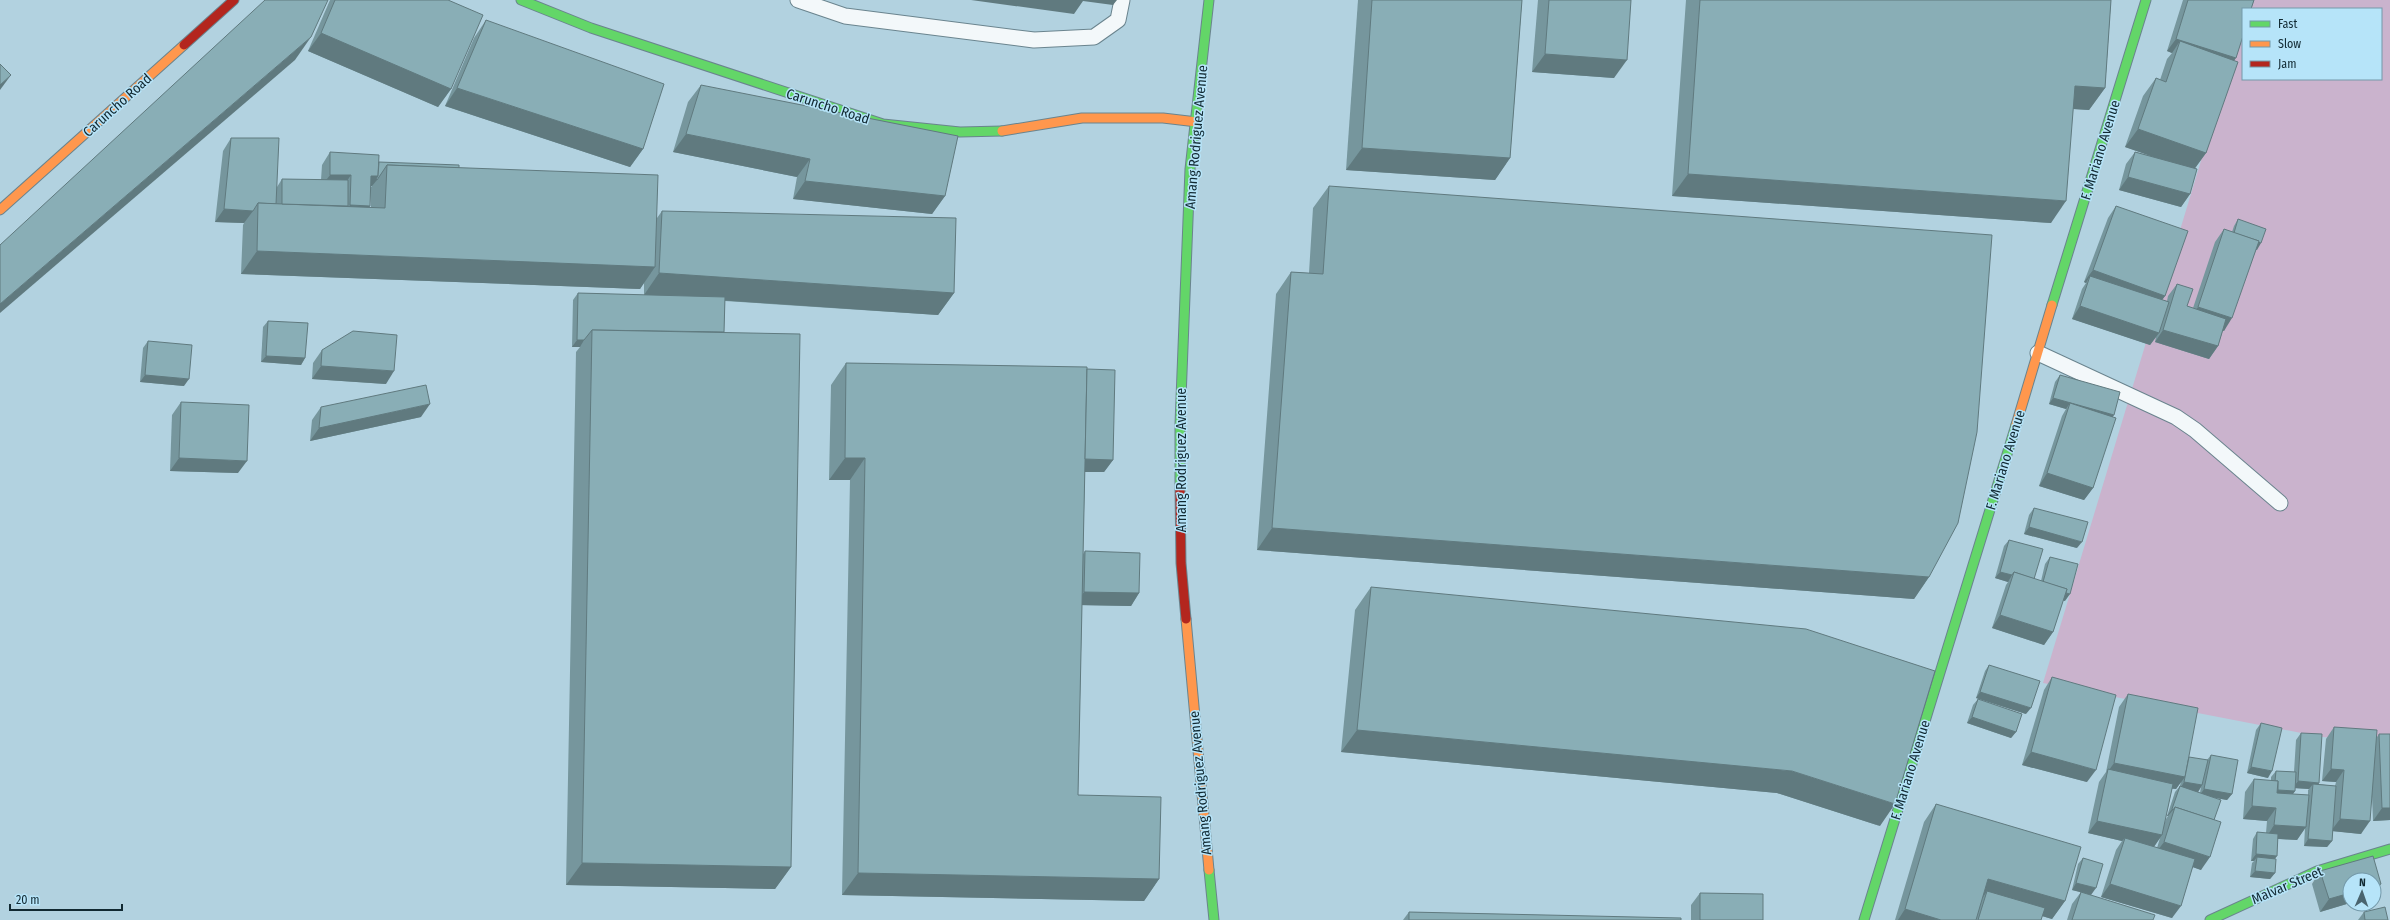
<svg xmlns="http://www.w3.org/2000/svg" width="2390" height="920" viewBox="0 0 2390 920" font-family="'Fira Sans Condensed',sans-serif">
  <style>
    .green { fill: #cab3cd }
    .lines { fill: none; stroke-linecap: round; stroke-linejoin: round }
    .lane-casing { stroke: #6a848e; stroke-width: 17 }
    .fast-casing { stroke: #6a848e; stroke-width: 11 }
    .slow-casing { stroke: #6a848e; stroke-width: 11 }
    .jam-casing { stroke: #6a848e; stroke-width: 11 }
    .lane { stroke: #f3f8fa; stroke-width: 15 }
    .fast { stroke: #63d668; stroke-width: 9 }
    .slow { stroke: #ff974d; stroke-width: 9 }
    .jam { stroke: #b3261e; stroke-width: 9 }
    .wall { fill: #76969d; fill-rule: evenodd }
    .shaded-wall { fill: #607a7f }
    .building { fill: #89aeb6; stroke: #607a7f }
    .labels { text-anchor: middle; stroke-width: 3; stroke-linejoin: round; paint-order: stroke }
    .street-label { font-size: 14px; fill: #112932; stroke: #b6e4f9 }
  </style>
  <rect width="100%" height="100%" fill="#b2d2e0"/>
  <polygon class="green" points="2250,0 2390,0 2390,742 2322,737 2043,683 2243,22 2243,79 2381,79 2381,9 2247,9"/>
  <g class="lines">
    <defs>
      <g id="lane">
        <polyline points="798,0 845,16 1034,40 1094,37 1118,20 1122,0"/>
        <polyline points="2038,353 2176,417 2195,430 2280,503"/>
      </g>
      <g id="fast">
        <polyline points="521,0 591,28 883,124 960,132 1002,131"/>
        <polyline points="2052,305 2146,0"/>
        <polyline points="1180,488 1180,424 1190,169 1209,0"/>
        <polyline points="1209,870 1214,920"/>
        <polyline points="1864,920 2016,425"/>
        <polyline points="2210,920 2317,871 2390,849"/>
      </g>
      <g id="slow">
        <polyline points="1002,131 1082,118 1163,118 1197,122"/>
        <polyline points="0,210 184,45"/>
        <polyline points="2016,425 2052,305"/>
        <polyline points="1186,619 1209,870"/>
      </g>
      <g id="jam">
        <polyline points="184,45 234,0"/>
        <polyline points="1180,488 1181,563 1186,619"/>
      </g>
    </defs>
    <use href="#lane" class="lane-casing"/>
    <use href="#fast" class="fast-casing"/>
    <use href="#slow" class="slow-casing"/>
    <use href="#jam" class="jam-casing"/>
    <use href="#lane" class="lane"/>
    <use href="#fast" class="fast"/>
    <use href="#slow" class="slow"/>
    <use href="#jam" class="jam"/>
  </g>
  <g class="wall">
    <polygon points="330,0 448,0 451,89 438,107 308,51"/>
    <polygon points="1358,0 1522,0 1510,158 1495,180 1346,170"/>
    <polygon points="1538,0 1631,0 1614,78 1532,72"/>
    <polygon points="1686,0 2111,0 2105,88 2089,110 2073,109 2051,223 1672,196"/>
    <polygon points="2183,0 2254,0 2234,61 2206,153 2195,168 2190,194 2181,207 2119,190 2126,164 2135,152 2152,156 2125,147 2143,96 2156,78 2160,80 2167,59 2172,53 2167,51"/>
    <polygon points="486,20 643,149 630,167 445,106 474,38"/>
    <polygon points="701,85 945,196 932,214 793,199 797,177 673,152 688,102"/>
    <path d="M231 138 277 187 282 179 321 180 322 165 330 152 379 162 459 168 657 218 662 211 954 293 938 315 725 301 724 332 791 867 775 889 566 885 576 352 580 347H572L573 300 578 293 644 295V282L640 289 241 274 243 225 244 223 215 222 223 151ZM371 186H372L371 187V207H369L370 206Z"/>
    <polygon points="1329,186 1929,577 1914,599 1257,550 1276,294 1291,272 1309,273 1313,208"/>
    <polygon points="2116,206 2165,296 2162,300 2167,301 2168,296 2177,284 2187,306 2193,308 2215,242 2224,229 2232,232 2234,226 2238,219 2257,250 2256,250 2224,331 2223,330 2218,346 2209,359 2155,342 2156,337 2150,345 2072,319 2082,289 2086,283 2084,282 2108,218"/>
    <polygon points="268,321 305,358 301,365 261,362 263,327"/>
    <polygon points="148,341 184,386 140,382 143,348"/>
    <polygon points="322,350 386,384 312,379 313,363"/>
    <polygon points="846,363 1087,369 1113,460 1104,472 1085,472 1083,554 1085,551 1139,593 1131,606 1082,605 1078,795 1159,879 1144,901 842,895 850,480 829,480 831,385"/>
    <polygon points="2060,375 2113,417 2093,488 2084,500 2039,486 2062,416 2066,409 2049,404 2055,382"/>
    <polygon points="181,402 238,473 170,471 172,415"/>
    <polygon points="321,407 421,417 310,441 312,420"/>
    <polygon points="2034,508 2077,548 2024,534 2029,515"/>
    <polygon points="2009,540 2034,579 2041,581 2045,564 2050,557 2065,601 2063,600 2053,632 2044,645 1992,628 2006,585 2008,582 1995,578 2004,546"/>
    <polygon points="1371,587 1880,826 1777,793 1341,752 1355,610"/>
    <polygon points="1989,665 2026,714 1976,698 1985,671"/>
    <polygon points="2052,677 2087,782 2022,765 2044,690"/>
    <path d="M2128 694 2188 758 2207 760 2211 755 2232 794 2227 800 2215 798 2214 820 2201 870 2193 867 2172 918 2101 897 2116 850 2122 841 2088 833 2099 782 2106 772 2119 707ZM2181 781 2180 786 2175 792 2167 816H2168L2166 819 2164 825 2172 789H2176ZM2201 787 2200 793 2198 792ZM2160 838 2157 848 2154 847Z"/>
    <polygon points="1978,699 2016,732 2011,738 1967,723 1973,705"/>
    <polygon points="2261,723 2268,778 2247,773 2256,730"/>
    <path d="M2334 727 2377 737 2379 734 2390 820 2373 821 2372 796 2361 834 2333 831 2332 841 2327 847 2304 846 2305 828 2297 840 2278 839 2274 859 2275 873 2270 879 2250 877 2252 863 2254 861H2251L2253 839 2257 832 2266 833 2267 821 2243 819 2245 792 2254 779 2271 781V777L2276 771 2294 772 2296 740 2301 733 2319 783 2318 784 2335 786 2336 782 2322 781 2326 739ZM2295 788 2309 789 2308 790V795L2293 794 2295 791Z"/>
    <polygon points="1936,804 2065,901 2052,919 2042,916 2041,920 1895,920 1924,822"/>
    <polygon points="2083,858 2091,895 2084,893 2153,920 2067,920 2072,904 2081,892 2072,890 2078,864"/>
    <polygon points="2320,871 2350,880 2350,903 2320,912 2312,884"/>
    <polygon points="1700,893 1763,920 1691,920 1691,905"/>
    <polygon points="1409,912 1681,920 1403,920"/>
    <polygon points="2364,912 2388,920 2358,920"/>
  </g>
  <g class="shaded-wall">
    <polygon points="971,0 1117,0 1113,5 1083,1 1074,14"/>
    <polygon points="321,33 451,89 438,107 308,51"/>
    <polygon points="311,37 295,60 0,313 0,304"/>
    <polygon points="2176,39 2236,58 2227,70 2180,41 2172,53 2167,51"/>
    <polygon points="1545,54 1627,60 1614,78 1532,72"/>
    <polygon points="11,75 0,90 0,85"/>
    <polygon points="2075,86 2105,88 2089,110 2059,108"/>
    <polygon points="457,88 643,149 630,167 445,106"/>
    <polygon points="2138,129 2206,153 2193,171 2125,147"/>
    <polygon points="686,134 810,159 797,177 673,152"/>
    <polygon points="1362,148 1510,158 1495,180 1346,170"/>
    <polygon points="1688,174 2066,201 2051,223 1672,196"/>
    <polygon points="330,175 351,175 342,188 321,187"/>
    <polygon points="371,176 378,176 377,180 372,186 371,186"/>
    <polygon points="2128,177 2190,194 2181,207 2119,190"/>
    <polygon points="805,181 945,196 932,214 793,199"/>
    <polygon points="350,205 370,206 361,218 346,211"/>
    <polygon points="224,209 253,211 244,223 215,222"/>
    <polygon points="2234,234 2261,243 2257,250 2229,240"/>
    <polygon points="257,251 655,267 640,289 241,274"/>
    <polygon points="2093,270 2165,296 2156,308 2090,276 2086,283 2084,282"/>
    <polygon points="659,273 954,293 938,315 644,295"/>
    <polygon points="2080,306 2159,333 2150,345 2072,319"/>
    <polygon points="2198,307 2232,318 2224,331 2189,319"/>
    <polygon points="2163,330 2218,346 2209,359 2155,342"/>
    <polygon points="577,340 584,340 580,347 572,347"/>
    <polygon points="266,356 305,358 301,365 261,362"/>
    <polygon points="321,366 394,371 386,384 312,379"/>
    <polygon points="145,375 189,379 184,386 140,382"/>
    <polygon points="2053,398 2114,415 2110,421 2070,403 2066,409 2049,404"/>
    <polygon points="430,404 421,417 310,441 319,428"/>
    <polygon points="179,458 247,461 238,473 170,471"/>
    <polygon points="845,458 865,458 850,480 829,480"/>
    <polygon points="1081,459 1113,460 1104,472 1073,472"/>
    <polygon points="2047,473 2093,488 2084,500 2039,486"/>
    <polygon points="2029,527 2082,542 2077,548 2024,534"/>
    <polygon points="1272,528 1929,577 1914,599 1257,550"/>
    <polygon points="2000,572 2012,575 2008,582 1995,578"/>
    <polygon points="2042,587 2070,594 2065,601 2037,594"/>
    <polygon points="1084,592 1139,593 1131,606 1075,605"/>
    <polygon points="2000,615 2053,632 2044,645 1992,628"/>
    <polygon points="1980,692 2031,708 2026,714 1976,698"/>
    <polygon points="1972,717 2016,732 2011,738 1967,723"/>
    <polygon points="1357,730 1792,771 1895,804 1880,826 1777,793 1341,752"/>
    <polygon points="2031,752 2096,770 2087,782 2022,765"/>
    <polygon points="2114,763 2185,777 2176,789 2107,776 2107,773"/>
    <polygon points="2251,767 2272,771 2268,778 2247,773"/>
    <polygon points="2331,769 2344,770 2336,782 2322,781"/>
    <polygon points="2298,781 2319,783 2315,789 2313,784 2309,789 2293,788"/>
    <polygon points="2184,782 2202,785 2198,792 2180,789"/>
    <polygon points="2204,789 2232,794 2227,800 2200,795"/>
    <polygon points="2275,790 2295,791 2290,798 2270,796"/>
    <polygon points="2252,806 2276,808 2267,821 2243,819"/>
    <polygon points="2382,808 2390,808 2390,820 2373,821"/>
    <polygon points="2172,809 2173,810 2168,816 2167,816"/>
    <polygon points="2340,819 2370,821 2361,834 2331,831"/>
    <polygon points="2097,821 2162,835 2153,848 2125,838 2122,841 2088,833"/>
    <polygon points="2274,825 2306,827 2297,840 2266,838"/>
    <polygon points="2308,839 2332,841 2327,847 2304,846"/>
    <polygon points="2164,842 2210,857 2201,870 2155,854"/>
    <polygon points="2256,854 2277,856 2272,863 2257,857 2254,861 2251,861"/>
    <polygon points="582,863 791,867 775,889 566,885"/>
    <polygon points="2255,871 2275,873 2270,879 2250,877"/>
    <polygon points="858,873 1159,879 1144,901 842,895"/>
    <polygon points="1988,879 2065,901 2052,919 1985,899 1987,891 1982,899"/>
    <polygon points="2076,883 2096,888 2091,895 2072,890"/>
    <polygon points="2110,884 2181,906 2172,918 2101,897"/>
    <polygon points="2381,884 2374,894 2374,886"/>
    <polygon points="2350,893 2350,903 2320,912 2329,899"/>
    <polygon points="1905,909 1941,920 1898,920"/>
  </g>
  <g class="building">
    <polygon points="265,0 328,0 311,37 0,304 0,245"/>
    <polygon points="335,0 448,0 483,15 451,89 321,33"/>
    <polygon points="1372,0 1522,0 1510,158 1362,148"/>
    <polygon points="1549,0 1631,0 1627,60 1545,54"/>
    <polygon points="1700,0 2111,0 2105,88 2075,86 2066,201 1688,174"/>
    <polygon points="2188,0 2254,0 2251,9 2243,9 2243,36 2236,58 2176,39"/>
    <polygon points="486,20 664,84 643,149 457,88"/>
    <polygon points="2180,41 2238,62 2206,153 2138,129 2156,78 2166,82"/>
    <polygon points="0,64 11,75 0,85"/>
    <polygon points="701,85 958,136 945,196 805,181 810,159 686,134"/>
    <polygon points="231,138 279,138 276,204 258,203 253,211 224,209"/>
    <polygon points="330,152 379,155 378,176 371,176 370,206 350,205 351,175 330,175"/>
    <polygon points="2135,152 2197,169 2190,194 2128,177"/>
    <polygon points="379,162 459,165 459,168 387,165 377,180 376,179 378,176"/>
    <polygon points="387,165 658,175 655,267 257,251 258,203 385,208"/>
    <polygon points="282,179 348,180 348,206 282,204"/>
    <polygon points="1329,186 1992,235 1977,432 1958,523 1929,577 1272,528 1291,272 1323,274"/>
    <polygon points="2116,206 2188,231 2165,296 2093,270"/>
    <polygon points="662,211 956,218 954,293 659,273"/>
    <polygon points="2238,219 2266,229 2261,243 2258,242 2259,241 2234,233"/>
    <polygon points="2224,229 2259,241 2232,318 2198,307"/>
    <polygon points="2090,276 2169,302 2159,333 2080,306"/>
    <polygon points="2177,284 2193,289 2187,306 2226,319 2218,346 2163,330"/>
    <polygon points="578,293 725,297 724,332 592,330 584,340 577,340"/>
    <polygon points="268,321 308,323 305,358 266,356"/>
    <polygon points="592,330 800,334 791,867 582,863"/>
    <polygon points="353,331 397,335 394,371 321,366 322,350"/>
    <polygon points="148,341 192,345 189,379 145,375"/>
    <polygon points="846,363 1087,367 1078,795 1161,797 1159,879 858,873 865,458 845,458"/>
    <polygon points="1087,369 1115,370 1113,460 1085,459"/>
    <polygon points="2060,375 2120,392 2114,415 2053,398"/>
    <polygon points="426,385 430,404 319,428 321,407"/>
    <polygon points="181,402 249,405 247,461 179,458"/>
    <polygon points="2070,403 2116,418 2093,488 2047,473"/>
    <polygon points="2034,508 2088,522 2082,542 2029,527"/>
    <polygon points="2009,540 2043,549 2034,579 2014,572 2012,575 2000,572"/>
    <polygon points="1085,551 1140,553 1139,593 1084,592"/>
    <polygon points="2050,557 2078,564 2070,594 2066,593 2067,589 2043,582"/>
    <polygon points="2014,572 2067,589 2053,632 2000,615"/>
    <polygon points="1371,587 1806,629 1935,671 1895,804 1792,771 1357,730"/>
    <polygon points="1989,665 2040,681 2031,708 1980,692"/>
    <polygon points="2052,677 2116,695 2096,770 2031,752"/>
    <polygon points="2128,694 2198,708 2185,777 2114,763"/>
    <polygon points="1978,699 2022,714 2016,732 1972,717"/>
    <polygon points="2261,723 2282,728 2272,771 2251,767"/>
    <polygon points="2334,727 2377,730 2370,821 2340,819 2344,770 2331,769"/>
    <polygon points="2301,733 2322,734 2319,783 2298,781"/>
    <polygon points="2379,734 2390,734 2390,808 2382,808"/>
    <polygon points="2211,755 2238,760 2232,794 2204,789"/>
    <polygon points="2189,757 2208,760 2202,785 2184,782"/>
    <polygon points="2108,769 2173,784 2162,835 2097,821"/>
    <polygon points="2276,771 2296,772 2295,791 2278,790 2278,781 2275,781"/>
    <polygon points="2254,779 2278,781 2277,793 2309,795 2306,827 2274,825 2276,808 2252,806"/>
    <polygon points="2313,784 2336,786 2332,841 2308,839"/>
    <polygon points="2180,786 2221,800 2214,820 2175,807 2173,810 2172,809"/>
    <polygon points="1936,804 2081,847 2065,901 1988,879 1976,920 1941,920 1905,909"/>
    <polygon points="2175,807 2221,822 2210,857 2164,842"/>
    <polygon points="2257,832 2278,834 2277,856 2256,854"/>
    <polygon points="2125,838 2195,859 2181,906 2110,884"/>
    <polygon points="2373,856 2381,884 2374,886 2374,880 2350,880 2350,893 2329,899 2320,871"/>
    <polygon points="2257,857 2276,859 2275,873 2255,871"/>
    <polygon points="2083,858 2103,864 2096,888 2076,883"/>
    <polygon points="1987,891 2045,908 2041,920 1978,920"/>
    <polygon points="2081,892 2155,915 2153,920 2072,920"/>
    <polygon points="1700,893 1763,894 1763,920 1700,920"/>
    <polygon points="2385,907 2388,920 2365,920 2364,912"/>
    <polygon points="1409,912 1681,918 1681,920 1409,920"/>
  </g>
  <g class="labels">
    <g class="street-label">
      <text transform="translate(117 105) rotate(-42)" y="5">Caruncho Road</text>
      <text transform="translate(828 106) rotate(18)" y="5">Caruncho Road</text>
      <text transform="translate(1196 137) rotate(-85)" y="5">Amang Rodriguez Avenue</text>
      <text transform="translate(2100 150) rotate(-73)" y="5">F. Mariano Avenue</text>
      <text transform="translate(1181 460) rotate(-90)" y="5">Amang Rodriguez Avenue</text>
      <text transform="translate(2005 460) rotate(-73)" y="5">F. Mariano Avenue</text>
      <text transform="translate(1910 770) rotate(-73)" y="5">F. Mariano Avenue</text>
      <text transform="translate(1200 783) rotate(-95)" y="5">Amang Rodriguez Avenue</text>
      <text transform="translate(2287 885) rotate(-23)" y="5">Malvar Street</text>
    </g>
  </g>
  <rect x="2242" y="8" width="140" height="72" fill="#b6e4f9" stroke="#7499a9"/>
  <rect x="2250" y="21" width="20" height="6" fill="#63d668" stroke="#7499a9"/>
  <text x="2278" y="28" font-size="12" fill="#112932">Fast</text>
  <rect x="2250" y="41" width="20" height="6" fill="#ff974d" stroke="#7499a9"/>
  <text x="2278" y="48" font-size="12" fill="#112932">Slow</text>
  <rect x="2250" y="61" width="20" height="6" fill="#b3261e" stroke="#7499a9"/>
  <text x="2278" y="68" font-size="12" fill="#112932">Jam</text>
  <g transform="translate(2362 892) rotate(2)"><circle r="19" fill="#b6e4f9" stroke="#7499a9"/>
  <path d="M0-3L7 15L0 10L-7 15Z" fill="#49646f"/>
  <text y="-6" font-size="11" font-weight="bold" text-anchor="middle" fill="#112932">N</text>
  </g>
  <path d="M10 904v6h112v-6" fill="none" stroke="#112932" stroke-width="2"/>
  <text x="16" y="904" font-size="12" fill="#112932" stroke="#b6e4f9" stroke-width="3" paint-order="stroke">20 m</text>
</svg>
